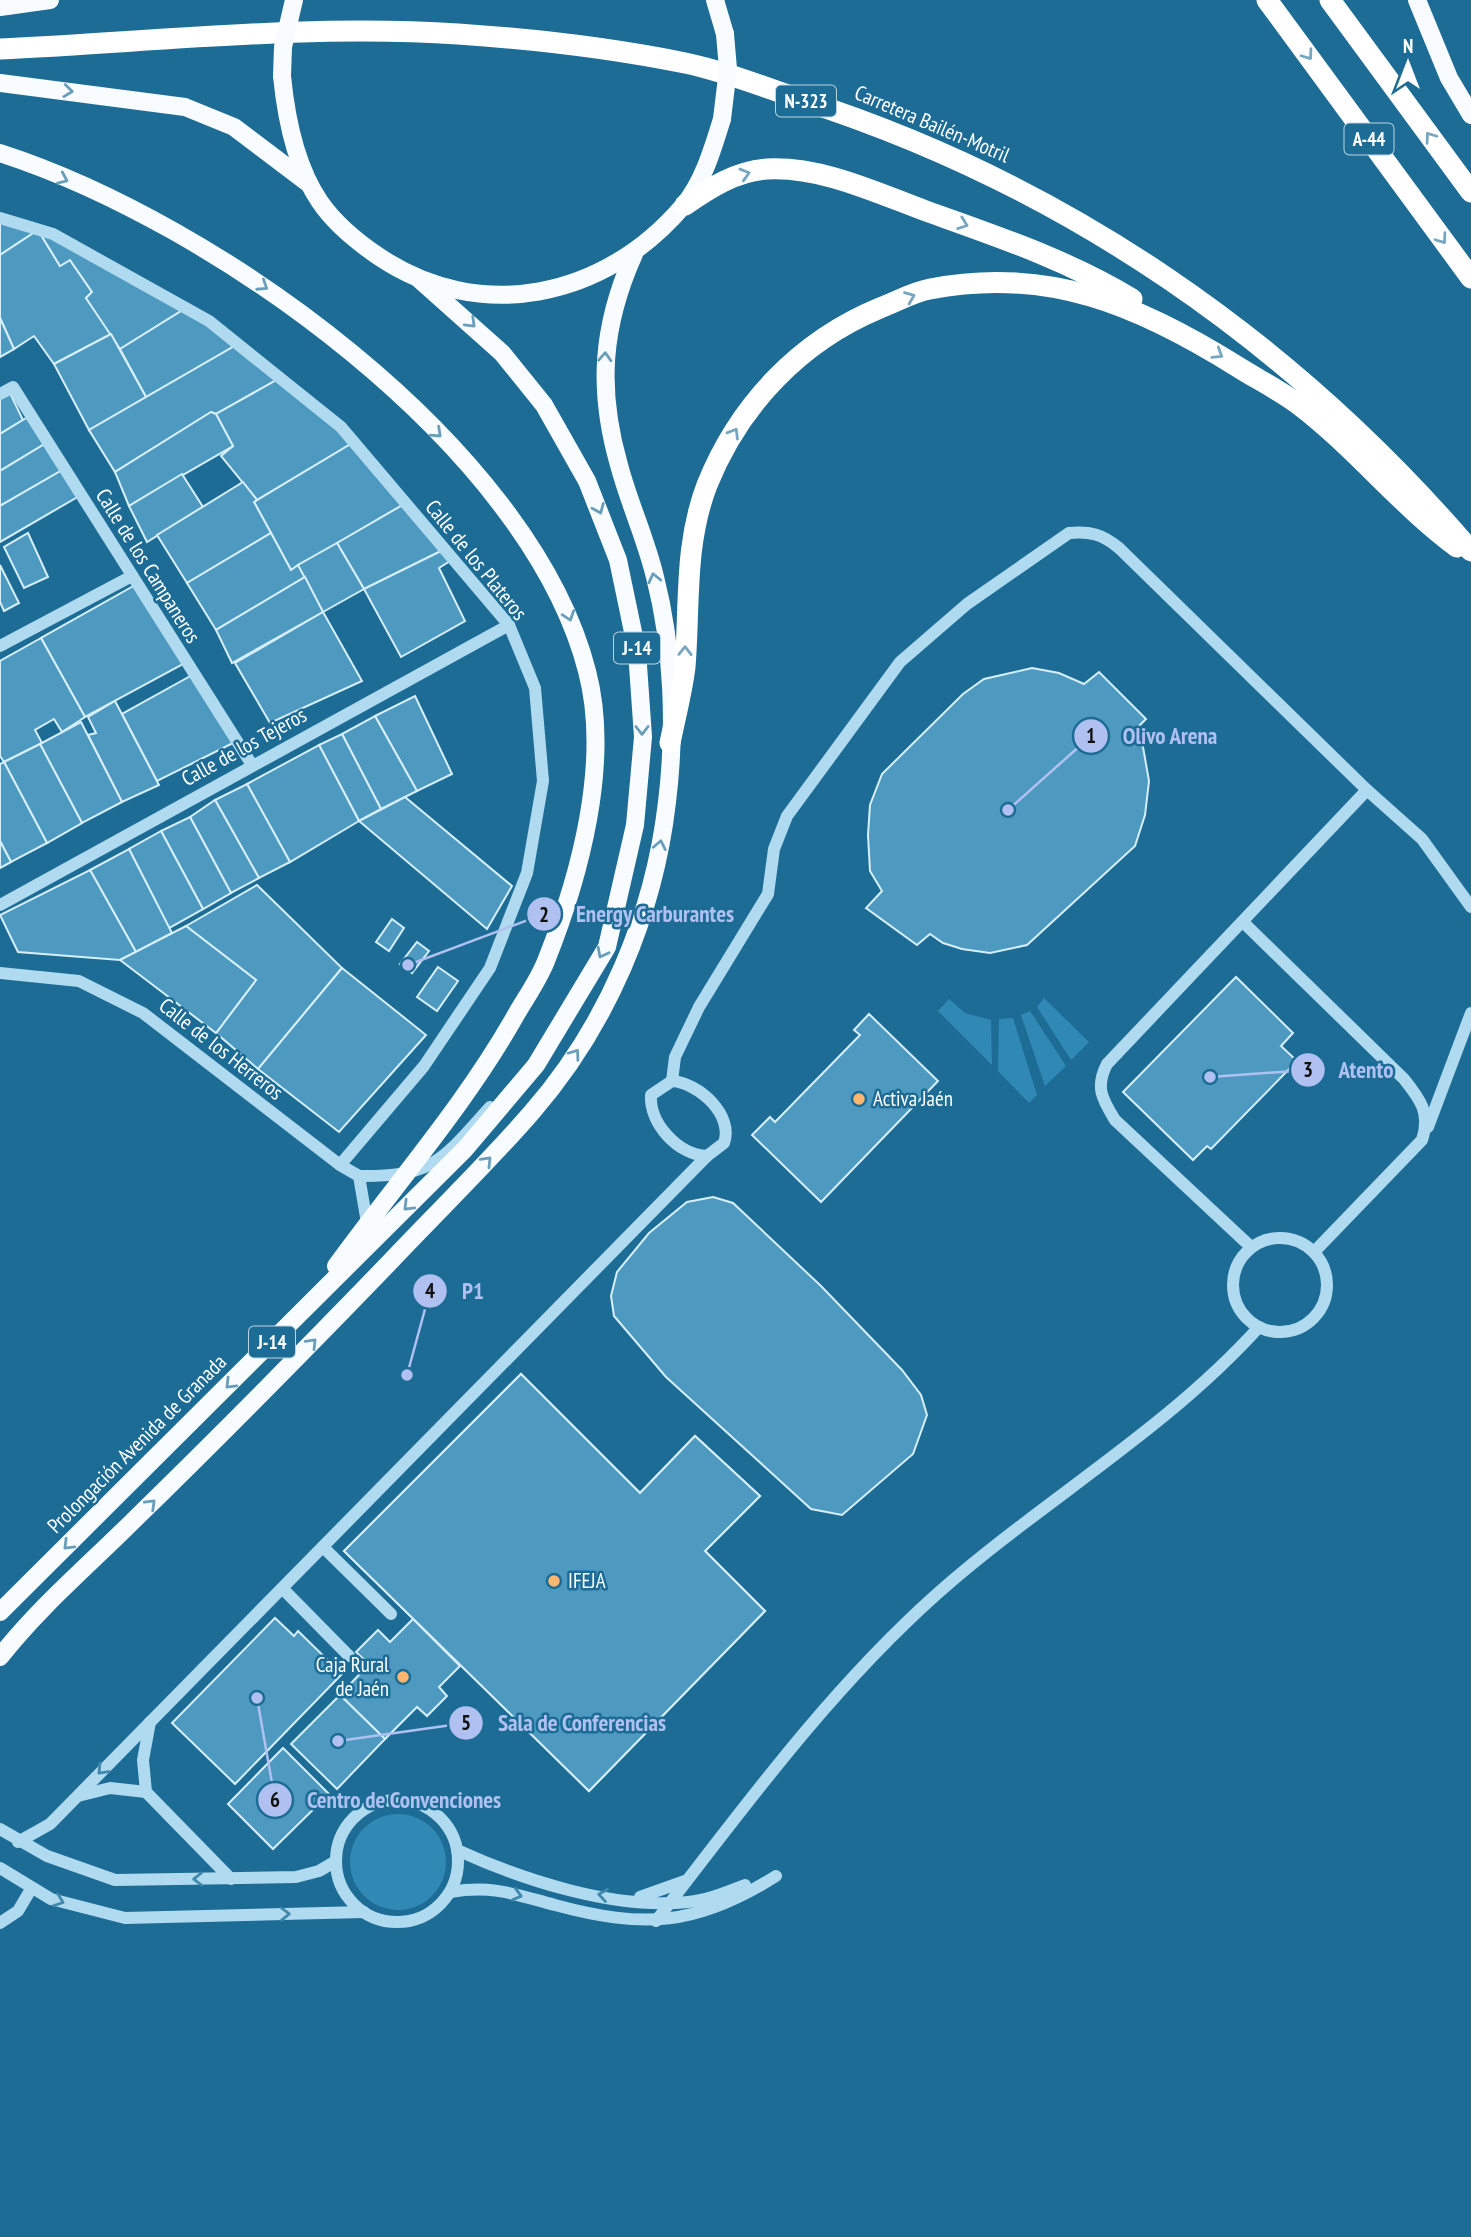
<svg xmlns="http://www.w3.org/2000/svg" width="1471" height="2237" viewBox="0 0 1471 2237" font-family="'PT Sans Narrow',sans-serif">
  <style>
    .green { fill: #3088b4 }
    .building { fill: #4d99c0; stroke: #d6effb; stroke-width: 2 }
    .lines { fill: none; stroke-linecap: round; stroke-linejoin: round }
    .minor { stroke: #afdaef; stroke-width: 12 }
    .major { stroke: #f8fcff; stroke-width: 18 }
    .highway { stroke: #fff; stroke-width: 21 }
    .major-bridge { stroke: #f8fcff; stroke-width: 18 }
    .oneway { stroke: #77a7c0 }
    .oneway2 { stroke: #699ebb }
    .oneway3 { stroke: #4188ac }
    .poi-dot { fill: #ffb66e; stroke: #1c6c96; stroke-width: 2.5 }
    .labels { text-anchor: middle; stroke-width: 5; stroke-linejoin: round; paint-order: stroke }
    .shield { fill: #1c6c96; stroke: #bbd3e0; stroke-width: 2 }
    .shield-label { font-size: 19px; font-weight: bold; fill: #fff }
    .street-label { font-size: 21px; fill: #fff; stroke: #1c6c96 }
    .poi-label { font-size: 21px; fill: #fff; stroke: #1c6c96; text-anchor: start }
    .leader { fill: none; stroke: #b0c1f1; stroke-width: 2.5 }
    .callout-dot { fill: #b0c1f1; stroke: #1c6c96; stroke-width: 2.5 }
    .mark-label { font-size: 21px; text-anchor: middle; font-weight: bold; fill: #111 }
    .callout-label { font-size: 23px; text-anchor: middle; font-weight: bold; fill: #b0c1f1; stroke: #1c6c96; stroke-width: 5; stroke-linejoin: round; paint-order: stroke }
  </style>
  <rect width="100%" height="100%" fill="#1c6c96"/>
  <g class="green">
    <polygon points="1044,998 1089,1042 1071,1060 1037,1007"/>
    <polygon points="949,999 965,1013 991,1020 992,1065 938,1011"/>
    <polygon points="1030,1011 1066,1066 1045,1086 1021,1015"/>
    <polygon points="1013,1018 1037,1095 1029,1103 998,1071 999,1019"/>
    <circle cx="398" cy="1862" r="48"/>
  </g>
  <g class="building">
    <polygon points="0,218 38,230 0,255"/>
    <polygon points="38,230 60,266 70,260 92,292 86,298 111,334 54,364 34,336 14,349 0,318 0,255"/>
    <polygon points="38,230 186,308 120,349 86,298 92,292 70,260 60,266"/>
    <polygon points="186,308 238,344 146,397 120,349"/>
    <polygon points="0,318 14,349 0,357"/>
    <polygon points="111,334 146,397 89,430 54,364"/>
    <polygon points="238,344 280,378 216,414 211,412 115,472 89,430"/>
    <polygon points="280,378 354,442 257,500 221,456 233,446 216,414"/>
    <polygon points="8,389 23,420 0,434 0,394"/>
    <polygon points="211,412 216,414 233,446 129,506 115,472"/>
    <polygon points="31,415 48,442 0,471 0,434"/>
    <polygon points="48,442 64,469 0,506 0,471"/>
    <polygon points="354,442 406,503 291,570 254,502"/>
    <polygon points="64,469 81,495 0,542 0,506"/>
    <polygon points="182,474 203,507 147,542 129,506"/>
    <polygon points="243,482 257,500 254,502 271,533 187,583 157,535"/>
    <polygon points="406,503 441,551 364,589 337,543"/>
    <polygon points="28,533 48,577 24,588 4,547"/>
    <polygon points="271,533 291,570 298,565 305,577 216,630 187,583"/>
    <polygon points="337,543 364,589 323,612 298,565"/>
    <polygon points="441,551 450,561 439,568 465,621 401,657 364,589"/>
    <polygon points="0,565 19,603 4,611 0,602"/>
    <polygon points="305,577 323,612 232,663 216,630"/>
    <polygon points="137,584 187,662 85,717 41,638"/>
    <polygon points="323,612 362,681 270,723 235,663"/>
    <polygon points="41,638 85,717 62,732 54,719 35,730 42,743 4,762 0,756 0,661"/>
    <polygon points="1032,668 1059,673 1084,684 1099,672 1146,719 1133,732 1143,747 1149,781 1145,815 1135,846 1027,945 990,953 962,949 943,943 930,934 917,945 866,908 882,891 870,871 868,835 870,805 882,774 963,694 984,679"/>
    <polygon points="194,674 237,741 157,781 122,714"/>
    <polygon points="415,696 452,774 417,791 375,716"/>
    <polygon points="115,701 159,785 122,802 88,735 96,733 88,717"/>
    <polygon points="375,716 417,791 381,809 342,734"/>
    <polygon points="81,722 122,802 82,823 40,744"/>
    <polygon points="342,734 381,809 359,821 319,745"/>
    <polygon points="40,744 82,823 47,843 4,762"/>
    <polygon points="319,745 359,821 290,862 247,784"/>
    <polygon points="4,762 47,843 11,862 0,841 0,764"/>
    <polygon points="247,784 290,862 259,878 215,800"/>
    <polygon points="405,797 512,886 487,929 359,821"/>
    <polygon points="215,800 259,878 231,893 190,817"/>
    <polygon points="190,817 231,893 203,909 161,831"/>
    <polygon points="161,831 203,909 169,928 129,849"/>
    <polygon points="0,841 11,862 0,868"/>
    <polygon points="129,849 172,933 136,952 90,870"/>
    <polygon points="90,870 136,952 120,960 18,952 0,915"/>
    <polygon points="257,885 342,968 258,1069 216,1033 256,980 186,926"/>
    <polygon points="392,919 404,928 389,951 376,942"/>
    <polygon points="186,926 256,980 216,1033 120,960"/>
    <polygon points="417,942 429,951 412,973 400,964"/>
    <polygon points="438,967 458,981 437,1011 417,997"/>
    <polygon points="342,968 426,1035 339,1132 258,1069"/>
    <polygon points="1236,977 1293,1033 1281,1046 1297,1061 1211,1149 1207,1146 1193,1160 1123,1092"/>
    <polygon points="869,1014 938,1081 821,1202 752,1135 770,1117 775,1122 860,1035 854,1030"/>
    <polygon points="713,1197 733,1203 821,1286 902,1370 921,1395 927,1415 913,1454 842,1515 811,1509 666,1377 614,1316 611,1296 617,1272 649,1233 687,1202"/>
    <polygon points="521,1374 640,1493 695,1436 760,1496 705,1551 765,1611 589,1791 344,1551"/>
    <polygon points="521,1374 640,1493 695,1436 760,1496 705,1551 765,1611 589,1791 344,1551"/>
    <polygon points="275,1618 294,1636 298,1631 342,1674 235,1784 172,1723"/>
    <polygon points="413,1619 460,1666 439,1687 447,1696 427,1716 417,1707 385,1739 340,1695 369,1664 356,1652 378,1630 390,1642"/>
    <polygon points="340,1695 385,1739 337,1789 291,1744"/>
    <polygon points="283,1748 329,1794 273,1849 228,1804"/>
  </g>
  <g class="lines">
    <g class="minor">
      <polyline points="0,218 53,234 209,321 341,427 509,625 535,688 543,781 527,873 490,968 424,1066 340,1165"/>
      <polyline points="0,394 13,387 252,765"/>
      <polyline points="0,646 132,576"/>
      <polyline points="0,905 509,625"/>
      <path d="M1243 922 1404 1079C1420 1099 1431 1113 1422 1140L1314 1252"/>
      <polyline points="0,973 79,981 143,1013 340,1165 359,1176 367,1223"/>
      <path d="M672 1081 675 1057 699 1007 768 894 774 849 787 816 900 662 967 604 1069 533C1090 531 1102 534 1119 548L1367 790 1422 839 1471 907"/>
      <path d="M672 1081C699 1083 734 1115 724 1143L707 1156C678 1155 649 1123 651 1095Z"/>
      <polyline points="1428,1127 1471,1013"/>
      <path d="M359 1176C434 1177 442 1160 490 1107"/>
      <circle cx="1280" cy="1285" r="47"/>
      <path d="M1251 1247 1115 1120C1102 1099 1095 1087 1107 1064L1367 790"/>
      <polyline points="323,1547 391,1614"/>
      <polyline points="283,1589 349,1656"/>
      <polyline points="150,1722 143,1760 146,1792 231,1879"/>
      <polyline points="78,1796 110,1788 146,1792"/>
      <circle cx="397" cy="1861" r="61"/>
      <polyline points="0,1829 47,1856 115,1880 296,1877 319,1871 336,1861"/>
      <polyline points="18,1842 50,1824 707,1156"/>
      <path d="M457 1850C523 1880 614 1910 688 1902 708 1900 727 1892 745 1885"/>
      <polyline points="0,1868 51,1899 125,1918 364,1912"/>
      <path d="M450 1892C494 1885 513 1894 555 1905 644 1929 697 1926 776 1876"/>
      <polyline points="640,1897 685,1881"/>
      <path d="M656 1921C744 1807 830 1689 938 1593 1042 1501 1165 1431 1259 1327"/>
      <polyline points="0,1923 18,1911 31,1889"/>
    </g>
    <g class="major">
      <polyline points="715,0 725,34"/>
      <polyline points="1417,0 1449,78 1471,115"/>
      <polyline points="0,7 50,0"/>
      <path d="M282 76C286 117 296 167 320 202 335 224 356 241 378 256 480 325 605 298 683 206 703 183 713 148 722 119"/>
      <polyline points="0,83 185,107 234,127 308,183"/>
      <path d="M0 153C214 222 529 445 587 671 611 762 580 876 546 961 539 979 527 996 517 1013 466 1104 397 1182 336 1266"/>
      <polyline points="0,1612 465,1149 536,1065 607,947 635,825 643,737 637,651 618,560 587,481 544,405 502,353 419,279"/>
      <path d="M0 1657C39 1607 90 1564 135 1519 221 1435 305 1350 388 1264 436 1213 487 1164 532 1112 607 1026 654 915 667 802 676 729 673 647 655 577 646 539 629 503 619 465 597 389 602 325 634 254"/>
    </g>
    <g class="highway">
      <polyline points="1267,0 1471,278"/>
      <polyline points="1330,0 1471,192"/>
      <path d="M0 49C151 42 307 24 458 34 533 39 611 48 685 63 724 71 764 87 802 100 1066 185 1291 341 1471 551"/>
      <path d="M685 205C710 188 736 171 767 169 821 166 877 193 926 211 996 236 1068 260 1132 299"/>
      <path d="M670 743C675 718 682 692 685 667 690 604 684 545 707 485 739 405 800 341 880 308 896 302 913 292 930 289 1048 266 1139 305 1238 367 1257 379 1279 390 1298 404 1355 447 1399 504 1457 547"/>
    </g>
    <g class="major-bridge">
      <polyline points="282,76 283,47 294,0"/>
      <polyline points="722,119 728,69 725,34"/>
    </g>
  </g>
  <defs><path id="oneway-chevron" d="M-2-3.5L2.5 0L-2 3.5" fill="none" stroke-width="1.6" stroke-linecap="round" stroke-linejoin="round" transform="scale(1.75)"/></defs>
  <g class="oneway">
    <use href="#oneway-chevron" transform="translate(1308 55) rotate(54)"/>
    <use href="#oneway-chevron" transform="translate(1430 137) rotate(-126)"/>
    <use href="#oneway-chevron" transform="translate(745 174) rotate(-16)"/>
    <use href="#oneway-chevron" transform="translate(963 224) rotate(20)"/>
    <use href="#oneway-chevron" transform="translate(1442 239) rotate(54)"/>
    <use href="#oneway-chevron" transform="translate(910 297) rotate(-22)"/>
    <use href="#oneway-chevron" transform="translate(1218 354) rotate(32)"/>
    <use href="#oneway-chevron" transform="translate(734 433) rotate(-59)"/>
    <use href="#oneway-chevron" transform="translate(685 651) rotate(-89)"/>
  </g>
  <g class="oneway2">
    <use href="#oneway-chevron" transform="translate(68 91) rotate(7)"/>
    <use href="#oneway-chevron" transform="translate(63 179) rotate(24)"/>
    <use href="#oneway-chevron" transform="translate(263 286) rotate(33)"/>
    <use href="#oneway-chevron" transform="translate(471 323) rotate(44)"/>
    <use href="#oneway-chevron" transform="translate(605 357) rotate(-87)"/>
    <use href="#oneway-chevron" transform="translate(437 433) rotate(43)"/>
    <use href="#oneway-chevron" transform="translate(599 509) rotate(67)"/>
    <use href="#oneway-chevron" transform="translate(654 578) rotate(-103)"/>
    <use href="#oneway-chevron" transform="translate(569 616) rotate(71)"/>
    <use href="#oneway-chevron" transform="translate(642 730) rotate(90)"/>
    <use href="#oneway-chevron" transform="translate(660 845) rotate(-79)"/>
    <use href="#oneway-chevron" transform="translate(602 953) rotate(117)"/>
    <use href="#oneway-chevron" transform="translate(575 1054) rotate(-54)"/>
    <use href="#oneway-chevron" transform="translate(487 1161) rotate(-46)"/>
    <use href="#oneway-chevron" transform="translate(408 1206) rotate(135)"/>
    <use href="#oneway-chevron" transform="translate(312 1343) rotate(-46)"/>
    <use href="#oneway-chevron" transform="translate(230 1384) rotate(135)"/>
    <use href="#oneway-chevron" transform="translate(151 1504) rotate(-44)"/>
    <use href="#oneway-chevron" transform="translate(68 1545) rotate(135)"/>
  </g>
  <g class="oneway3">
    <use href="#oneway-chevron" transform="translate(102 1770) rotate(134)"/>
    <use href="#oneway-chevron" transform="translate(198 1879) rotate(179)"/>
    <use href="#oneway-chevron" transform="translate(517 1895) rotate(15)"/>
    <use href="#oneway-chevron" transform="translate(603 1895) rotate(-171)"/>
    <use href="#oneway-chevron" transform="translate(59 1901) rotate(20)"/>
    <use href="#oneway-chevron" transform="translate(285 1914) rotate(-1)"/>
  </g>
  <g class="poi-dot">
    <circle cx="859" cy="1099" r="7"/>
    <circle cx="554" cy="1581" r="7"/>
    <circle cx="403" cy="1677" r="7"/>
  </g>
  <g class="labels">
    <g class="shield">
      <rect x="776" y="85.5" width="60" height="31" rx="5"/>
      <rect x="1344.5" y="123.5" width="49" height="31" rx="5"/>
      <rect x="614" y="632.5" width="46" height="31" rx="5"/>
      <rect x="249" y="1326.5" width="46" height="31" rx="5"/>
    </g>
    <g class="shield-label">
      <text x="806" y="108">N-323</text>
      <text x="1369" y="146">A-44</text>
      <text x="637" y="655">J-14</text>
      <text x="272" y="1349">J-14</text>
    </g>
    <g class="street-label">
      <text transform="translate(932 124) rotate(23)" y="7">Carretera Bailén-Motril</text>
      <text transform="translate(476 560) rotate(51)" y="7">Calle de los Plateros</text>
      <text transform="translate(148 566) rotate(58)" y="7">Calle de los Campaneros</text>
      <text transform="translate(244 747) rotate(-29)" y="7">Calle de los Tejeros</text>
      <text transform="translate(221 1049) rotate(38)" y="7">Calle de los Herreros</text>
      <text transform="translate(137 1444) rotate(-45)" y="7">Prolongación Avenida de Granada</text>
    </g>
    <g class="poi-label">
      <text x="873" y="1106">Activa Jaén</text>
      <text x="568" y="1588">IFEJA</text>
      <text x="389" y="1672" text-anchor="end">Caja Rural<tspan x="389" dy="24">de Jaén</tspan></text>
    </g>
  </g>
  <path class="leader" d="M1008 810L1091 736M408 965L544 914M1210 1077L1308 1070M407 1375L430 1291M338 1741L466 1723M257 1698L275 1800"/>
  <g class="callout-dot">
    <circle cx="1008" cy="810" r="7"/>
    <circle cx="408" cy="965" r="7"/>
    <circle cx="1210" cy="1077" r="7"/>
    <circle cx="407" cy="1375" r="7"/>
    <circle cx="338" cy="1741" r="7"/>
    <circle cx="257" cy="1698" r="7"/>
    <circle cx="1091" cy="736" r="18"/>
    <circle cx="544" cy="914" r="18"/>
    <circle cx="1308" cy="1070" r="18"/>
    <circle cx="430" cy="1291" r="18"/>
    <circle cx="466" cy="1723" r="18"/>
    <circle cx="275" cy="1800" r="18"/>
  </g>
  <g class="mark-label">
    <text x="1091" y="743">1</text>
    <text x="544" y="922">2</text>
    <text x="1308" y="1077">3</text>
    <text x="430" y="1298">4</text>
    <text x="466" y="1730">5</text>
    <text x="275" y="1807">6</text>
  </g>
  <g class="callout-label">
    <text x="1170" y="744">Olivo Arena</text>
    <text x="655" y="922">Energy Carburantes</text>
    <text x="1366" y="1078">Atento</text>
    <text x="473" y="1299">P1</text>
    <text x="582" y="1731">Sala de Conferencias</text>
    <text x="404" y="1808">Centro de Convenciones</text>
  </g>
  <g transform="translate(1408 63)" stroke="#1c6c96" stroke-width="5" paint-order="stroke">
  <path d="M0-5L12 26L0 18L-12 26Z" fill="#ffffff"/>
  <text y="-10" font-size="19" font-weight="bold" text-anchor="middle" fill="#ffffff">N</text>
  </g>
</svg>
